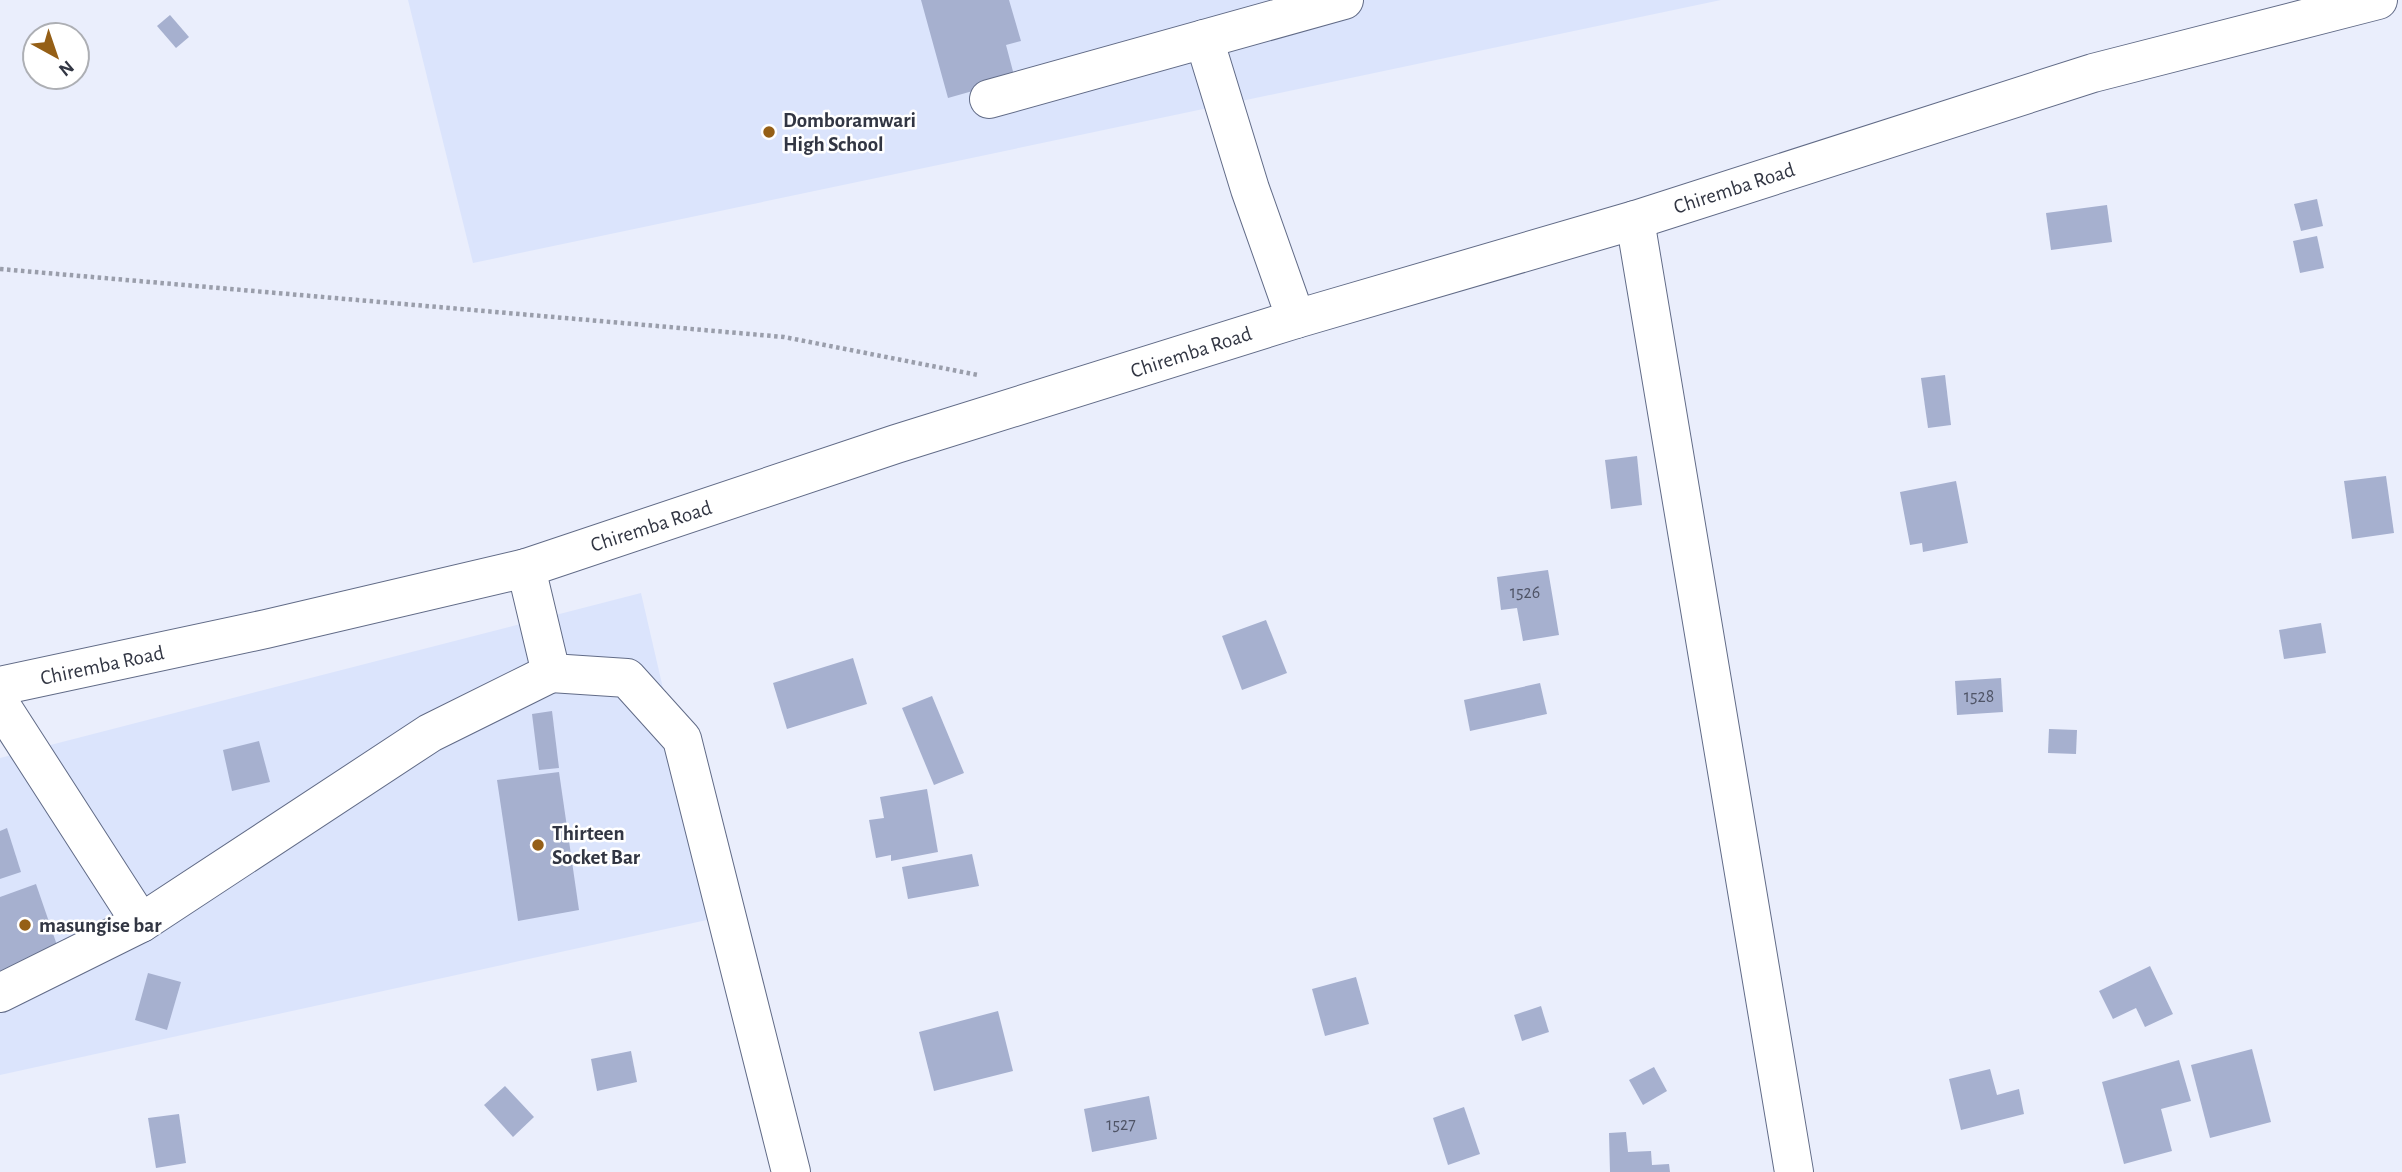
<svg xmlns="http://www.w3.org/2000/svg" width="2402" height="1172" viewBox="0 0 2402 1172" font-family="'Alegreya Sans',sans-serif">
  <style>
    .built { fill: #dbe4fc }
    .building { fill: #a6b0cf }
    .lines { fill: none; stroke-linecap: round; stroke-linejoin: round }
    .minor-casing { stroke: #616b87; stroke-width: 40 }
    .major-casing { stroke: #616b87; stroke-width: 40 }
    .path { stroke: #9a9eab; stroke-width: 4.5; stroke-dasharray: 3.5 3.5; stroke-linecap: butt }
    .minor { stroke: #fff; stroke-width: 38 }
    .major { stroke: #fff; stroke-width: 38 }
    .poi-dot { fill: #955f16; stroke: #fff; stroke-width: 2.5 }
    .labels { text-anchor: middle; stroke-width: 5; stroke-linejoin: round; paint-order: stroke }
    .number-label { font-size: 18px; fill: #4f5466 }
    .poi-label { font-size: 21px; font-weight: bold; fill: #323643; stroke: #fff; text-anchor: start }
    .street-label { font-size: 21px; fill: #323643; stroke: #fff }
  </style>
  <rect width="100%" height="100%" fill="#eaeefc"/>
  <g class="built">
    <polygon points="408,0 1721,0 473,263"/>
    <polygon points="641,593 716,918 0,1075 0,758"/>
  </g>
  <g class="building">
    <polygon points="921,0 1009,0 1021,41 1006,45 1015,79 948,98"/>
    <polygon points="170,15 189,37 176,48 157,26"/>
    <polygon points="2317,199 2323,226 2301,231 2294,204"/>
    <polygon points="2107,205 2112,242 2051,250 2046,213"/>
    <polygon points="2317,236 2324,268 2300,273 2293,241"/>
    <polygon points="1945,375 1951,425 1928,428 1921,378"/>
    <polygon points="1637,456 1642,505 1611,509 1605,460"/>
    <polygon points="2386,476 2394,533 2352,539 2344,481"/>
    <polygon points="1956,481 1968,543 1923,552 1922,543 1910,545 1900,492"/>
    <polygon points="1548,570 1559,635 1523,641 1517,608 1501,610 1497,577"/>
    <polygon points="1266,620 1287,673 1242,690 1222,636"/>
    <polygon points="2321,623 2326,653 2284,659 2279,630"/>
    <polygon points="853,658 867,704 787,729 773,683"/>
    <polygon points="2001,678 2003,712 1957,715 1955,681"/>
    <polygon points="1540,683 1547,714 1470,731 1464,700"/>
    <polygon points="932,696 964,773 934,785 902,708"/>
    <polygon points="552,711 559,768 539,770 532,714"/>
    <polygon points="2049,729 2077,730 2076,754 2048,753"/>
    <polygon points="259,741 270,782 232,791 223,750"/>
    <polygon points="559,772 579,910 518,921 497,780"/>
    <polygon points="927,789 938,852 891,861 891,855 876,858 869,820 884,818 880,797"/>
    <polygon points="7,828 21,872 0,879 0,831"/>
    <polygon points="972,854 979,886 908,899 902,867"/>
    <polygon points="36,884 60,954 0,976 0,897"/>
    <polygon points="2150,966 2173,1014 2145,1027 2136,1008 2113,1019 2099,991"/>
    <polygon points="148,973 181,982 167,1030 135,1020"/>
    <polygon points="1356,977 1369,1024 1325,1036 1312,989"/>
    <polygon points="1541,1006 1549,1032 1522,1041 1514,1015"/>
    <polygon points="998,1011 1013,1071 934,1091 919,1032"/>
    <polygon points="2252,1049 2271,1122 2210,1138 2191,1065"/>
    <polygon points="631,1051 637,1082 597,1091 591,1059"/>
    <polygon points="2179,1060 2191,1101 2161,1109 2172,1151 2124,1164 2102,1082"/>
    <polygon points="1654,1067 1667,1091 1643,1105 1629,1080"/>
    <polygon points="1990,1069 1997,1095 2019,1089 2024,1114 1961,1130 1949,1079"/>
    <polygon points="505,1086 534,1117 513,1137 484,1105"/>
    <polygon points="1149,1096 1157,1139 1092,1152 1084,1109"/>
    <polygon points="1464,1107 1480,1154 1448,1165 1433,1118"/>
    <polygon points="179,1114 186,1163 156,1168 148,1118"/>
    <polygon points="1626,1132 1628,1152 1651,1151 1652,1165 1669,1164 1670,1172 1610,1172 1609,1133"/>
  </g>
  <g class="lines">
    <defs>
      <g id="minor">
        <polyline points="1204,39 1250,189 1296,319"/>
        <polyline points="989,99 1344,0"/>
        <polyline points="1635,220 1794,1172"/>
        <polyline points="526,568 551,673 627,678 682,739 791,1172"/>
        <polyline points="0,704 141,923"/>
        <polyline points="0,993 141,923 430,733 551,673"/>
      </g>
      <polyline id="major" points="0,686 266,629 526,568 896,444 1296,319 1635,220 2093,73 2378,0"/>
    </defs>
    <use href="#minor" class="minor-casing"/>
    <use href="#major" class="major-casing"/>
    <polyline class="path" points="0,269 784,337 978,375"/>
    <use href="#minor" class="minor"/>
    <use href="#major" class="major"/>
  </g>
  <g class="poi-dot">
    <circle cx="769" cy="132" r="7"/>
    <circle cx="538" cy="845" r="7"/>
    <circle cx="25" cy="925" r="7"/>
  </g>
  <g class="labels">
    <g class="number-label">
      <text x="1525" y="598">1526</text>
      <text x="1979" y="702">1528</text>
      <text x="1121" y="1130">1527</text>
    </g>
    <g class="poi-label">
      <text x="783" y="127">Domboramwari<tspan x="783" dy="24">High School</tspan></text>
      <text x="552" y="840">Thirteen<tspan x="552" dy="24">Socket Bar</tspan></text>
      <text x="39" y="932">masungise bar</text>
    </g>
    <g class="street-label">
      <text transform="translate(1734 188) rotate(-18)" y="7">Chiremba Road</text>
      <text transform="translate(1191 352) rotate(-18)" y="7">Chiremba Road</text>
      <text transform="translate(651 526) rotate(-18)" y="7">Chiremba Road</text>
      <text transform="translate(102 665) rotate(-12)" y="7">Chiremba Road</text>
    </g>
  </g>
  <g transform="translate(56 56) rotate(140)"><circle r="33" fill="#ffffff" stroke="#adafb4" stroke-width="2"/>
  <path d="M0-5L12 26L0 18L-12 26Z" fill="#955f16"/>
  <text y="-10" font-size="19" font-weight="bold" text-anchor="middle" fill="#323643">N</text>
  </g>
</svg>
